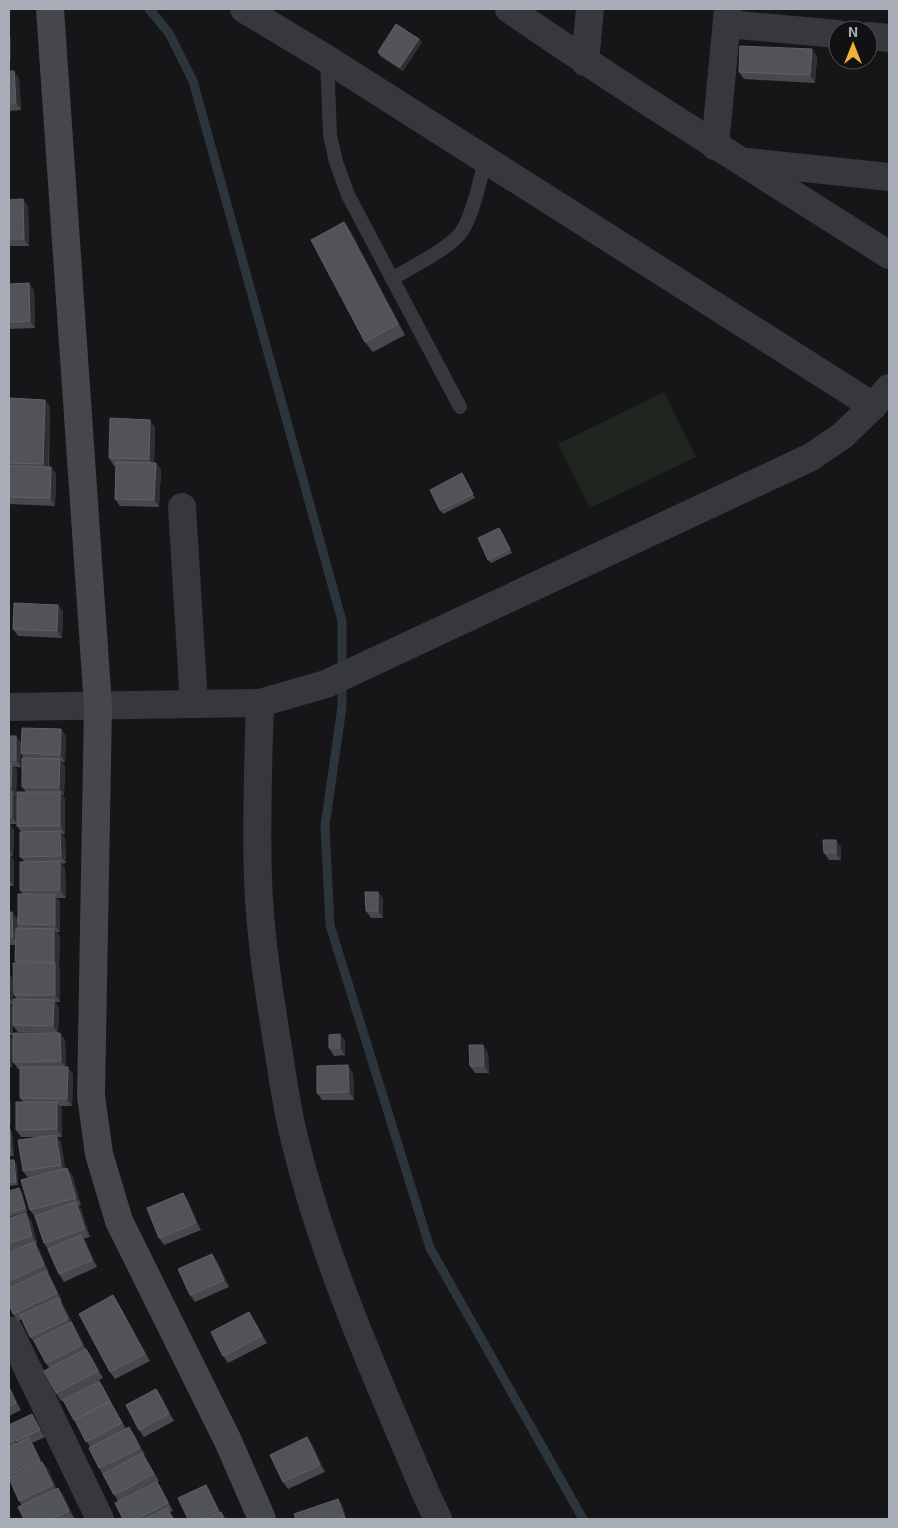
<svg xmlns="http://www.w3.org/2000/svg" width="898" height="1528" viewBox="0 0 898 1528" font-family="'Exo 2',sans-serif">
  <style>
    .green { fill: #1e261f }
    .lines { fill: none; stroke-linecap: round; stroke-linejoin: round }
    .stream { stroke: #2c353c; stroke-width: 9 }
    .lane { stroke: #37383d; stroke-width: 14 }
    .street { stroke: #37383d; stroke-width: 28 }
    .secondary { stroke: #45474d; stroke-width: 28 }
    .wall { fill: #47494d; fill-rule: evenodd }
    .shaded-wall { fill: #2f3033 }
    .building { fill: #525359; stroke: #5f6168 }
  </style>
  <rect width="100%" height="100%" fill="#161618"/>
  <polygon class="green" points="664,392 696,457 590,508 558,444"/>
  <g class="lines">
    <polyline class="stream" points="149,9 169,33 193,81 342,621 342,707 325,826 330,925 430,1248 583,1519"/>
    <g class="lane">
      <polyline points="327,59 330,135 336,162 348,195 460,407"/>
      <path d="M392 279C411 267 451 248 462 231 473 215 480 180 485 161"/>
    </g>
    <g class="street">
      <polyline points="244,9 327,59 873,406"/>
      <path d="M509 9C633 95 762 174 889 255"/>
      <polyline points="727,24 838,34"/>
      <polyline points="868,36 889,38"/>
      <polyline points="585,62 590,9"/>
      <polyline points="715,146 728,9"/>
      <polyline points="748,162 889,177"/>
      <polyline points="182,507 194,704"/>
      <path d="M260 703C258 762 256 821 258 880 260 936 269 992 278 1048 283 1079 287 1111 295 1141 325 1264 378 1380 427 1496L438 1519"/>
      <polyline points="9,707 260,703 326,684 811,457 842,436 873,406 889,388"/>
      <polyline points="9,1330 100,1519"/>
    </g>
    <polyline class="secondary" points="50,9 98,706 91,1096 99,1154 119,1221 228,1441 262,1519"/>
  </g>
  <g class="wall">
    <polygon points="419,39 422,42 403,71 380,56 378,52"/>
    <polygon points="817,56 815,83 744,79 739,72"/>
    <polygon points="9,71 19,78 21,110 9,111"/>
    <polygon points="9,200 28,206 29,246 9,246"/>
    <polygon points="344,222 351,232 405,335 373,352 365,342"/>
    <polygon points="9,284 34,290 35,328 9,329"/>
    <polygon points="9,398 45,400 50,407 49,467 51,467 56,474 55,506 9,504"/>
    <polygon points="155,427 154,463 156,463 161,470 159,507 120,506 115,499 116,466 114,466 109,458"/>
    <polygon points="462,473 475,498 443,514 440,510"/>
    <polygon points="502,532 512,553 491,563 488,560"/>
    <polygon points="58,605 63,612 62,638 18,636 13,629"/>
    <path d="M61 729 66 736 65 762H62L65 766 64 795H62L65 799V834H62L65 838 66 863 62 864 65 868 66 898H57L60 902V932H56L60 936 59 969 60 970V1002H55L59 1008 58 1033 65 1040 66 1067 73 1074 72 1106H60L62 1110V1137H57L61 1142 65 1168 72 1175 81 1205 78 1206 81 1209 90 1237 83 1239 86 1242 97 1267 64 1282 59 1274 48 1250 44 1243 35 1217 30 1210 28 1178 23 1171 44 1137H21L16 1130 23 1102 20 1098V1069H18L13 1062V1035H9L13 1040 12 1067H9V973L13 979V1003L17 1000 14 995 17 963 15 961V945H9V912H12L17 919 23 894 20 890 24 861 20 857 21 832 17 826 26 792 22 787 24 758 21 754V767H14L17 770 16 796H14L17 799V824H10L14 831 13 856H11L14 861V886H9V736H16L21 743ZM10 1004H13V1009ZM13 1026 18 1032 55 1033H13Z"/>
    <polygon points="841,847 841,860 829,860 824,853"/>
    <polygon points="378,892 383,899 383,918 371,918 366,911"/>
    <polygon points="340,1034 345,1041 345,1055 334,1056 329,1048"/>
    <polygon points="488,1053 489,1073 475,1073 470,1066"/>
    <polygon points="353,1073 354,1100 322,1100 317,1093"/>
    <polygon points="9,1129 12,1132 14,1156 9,1156"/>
    <polygon points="9,1160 17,1164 18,1185 9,1186"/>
    <polygon points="9,1191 22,1192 27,1212 9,1217"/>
    <polygon points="183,1193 188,1201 201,1230 164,1245 159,1238"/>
    <polygon points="9,1218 31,1220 37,1243 36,1244 39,1249 49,1273 48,1273 51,1278 62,1301 61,1301 86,1349 91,1356 103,1378 61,1401 56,1393 49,1368 46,1363 36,1344 30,1337 22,1319 18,1321 13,1314 9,1304 9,1252 16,1249 9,1251"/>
    <polygon points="217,1261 229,1287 195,1302 190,1295"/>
    <polygon points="118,1303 150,1361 115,1379 110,1372"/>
    <polygon points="254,1320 267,1343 228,1363 223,1356"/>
    <polygon points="102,1385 111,1402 115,1409 126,1429 134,1434 145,1455 144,1455 159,1481 157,1482 162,1489 173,1511 170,1512 174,1519 123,1519 118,1501 99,1468 90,1447 74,1420"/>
    <polygon points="9,1386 21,1410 9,1416"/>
    <polygon points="156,1389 161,1396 174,1421 144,1437 139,1430"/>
    <polygon points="37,1422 45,1437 32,1443 42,1462 48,1469 56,1489 63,1495 74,1518 77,1519 24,1519 22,1505 19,1501 9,1478 9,1426 17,1444 18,1443 16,1441"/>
    <polygon points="312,1444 325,1472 288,1489 283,1482"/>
    <polygon points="208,1488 220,1512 221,1512 226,1519 188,1519"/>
  </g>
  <g class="shaded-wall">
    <polygon points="9,34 11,38 11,62 9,58"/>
    <polygon points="419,39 422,42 403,71 400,67"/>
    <polygon points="812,49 817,56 815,83 810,75"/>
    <polygon points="14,71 19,78 21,110 16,103"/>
    <polygon points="23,199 28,206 29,246 24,239"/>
    <polygon points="344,222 351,232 405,335 398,324"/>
    <polygon points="29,283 34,290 35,328 30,321"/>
    <polygon points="45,400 50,407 48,471 43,464"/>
    <polygon points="150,420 155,427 154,467 149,459"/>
    <polygon points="156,463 161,470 159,507 154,500"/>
    <polygon points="51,467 56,474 55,506 50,498"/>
    <polygon points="58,605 63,612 62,638 57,631"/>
    <polygon points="61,729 66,736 65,762 60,755"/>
    <polygon points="16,736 21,744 21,767 16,760"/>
    <polygon points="60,759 65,766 64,795 59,788"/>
    <polygon points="12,763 17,770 16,796 11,788"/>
    <polygon points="12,792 17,799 17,824 12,817"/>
    <polygon points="60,792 65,799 65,834 60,826"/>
    <polygon points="9,824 14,831 13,856 9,849"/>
    <polygon points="60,831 65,838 66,863 61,856"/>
    <polygon points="836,840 841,847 841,860 836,853"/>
    <polygon points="9,854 14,861 14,886 9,879"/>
    <polygon points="60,861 65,868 66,898 60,890"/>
    <polygon points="378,892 383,899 383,918 378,911"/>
    <polygon points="55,895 60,902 60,932 55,925"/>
    <polygon points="12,912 17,919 18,945 13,937"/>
    <polygon points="54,929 60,936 59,969 54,962"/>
    <polygon points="55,963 60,970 60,1002 55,995"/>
    <polygon points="9,973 13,979 13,1004 9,998"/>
    <polygon points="54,1000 59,1008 58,1033 53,1026"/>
    <polygon points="9,1003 13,1010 13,1035 9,1029"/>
    <polygon points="60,1033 65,1040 66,1068 61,1061"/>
    <polygon points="9,1034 13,1040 12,1067 9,1062"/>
    <polygon points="340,1034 345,1041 345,1055 340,1048"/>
    <polygon points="483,1045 488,1053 489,1073 484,1066"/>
    <polygon points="348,1065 353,1073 354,1100 349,1092"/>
    <polygon points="68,1067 73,1074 72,1106 67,1099"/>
    <polygon points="9,1070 10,1072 10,1096 9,1095"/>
    <polygon points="9,1099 11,1101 11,1126 9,1122"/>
    <polygon points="57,1102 62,1110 62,1137 57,1129"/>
    <polygon points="10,1129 12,1132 14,1156 11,1152"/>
    <polygon points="56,1135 61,1142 66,1173 61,1165"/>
    <polygon points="14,1160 17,1164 18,1185 16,1182"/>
    <polygon points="67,1168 72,1175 81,1205 76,1198"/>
    <polygon points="19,1188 22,1192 27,1212 25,1208"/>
    <polygon points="183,1193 188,1201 201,1230 196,1223"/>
    <polygon points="76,1202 81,1209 90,1237 85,1229"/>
    <polygon points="26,1213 31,1220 37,1243 32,1236"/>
    <polygon points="81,1235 86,1242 97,1267 92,1260"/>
    <polygon points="34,1242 39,1249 49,1273 44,1265"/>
    <polygon points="212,1254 217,1261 229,1287 224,1280"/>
    <polygon points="46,1271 51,1278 62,1301 57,1293"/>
    <polygon points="113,1295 118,1303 150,1361 145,1354"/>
    <polygon points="58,1298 63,1305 73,1326 87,1352 82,1345 68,1319"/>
    <polygon points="249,1312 254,1320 267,1343 262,1336"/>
    <polygon points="86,1349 91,1356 103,1378 98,1371"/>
    <polygon points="9,1386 11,1389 21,1410 16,1403 9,1387"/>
    <polygon points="156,1389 161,1396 174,1421 169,1414"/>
    <polygon points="32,1414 37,1422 45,1437 40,1430"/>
    <polygon points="9,1426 19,1447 14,1440 9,1429"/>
    <polygon points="129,1427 134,1434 145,1455 140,1448"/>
    <polygon points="307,1437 312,1444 325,1472 320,1465"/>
    <polygon points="29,1438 34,1445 45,1468 40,1461"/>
    <polygon points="142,1453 147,1460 159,1481 154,1474"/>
    <polygon points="42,1462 48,1469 58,1492 53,1485"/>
    <polygon points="157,1482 162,1489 173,1511 168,1503"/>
    <polygon points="58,1488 63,1495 74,1518 69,1511"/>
    <polygon points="338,1499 343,1506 347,1519 345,1519"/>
  </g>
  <g class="building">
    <polygon points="396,24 419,39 400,67 378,52"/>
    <polygon points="740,46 812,49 810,75 739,72"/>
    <polygon points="9,71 14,71 16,103 9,103"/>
    <polygon points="23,199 24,239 9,239 9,200"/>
    <polygon points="344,222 398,324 365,342 311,240"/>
    <polygon points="29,283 30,321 9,322 9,284"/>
    <polygon points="9,398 45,400 43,464 9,463"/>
    <polygon points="110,418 150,420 149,459 109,458"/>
    <polygon points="116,462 156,463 154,500 115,499"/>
    <polygon points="9,466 51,467 50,498 9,497"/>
    <polygon points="462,473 473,494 440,510 430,490"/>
    <polygon points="499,528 510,549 488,560 478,538"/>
    <polygon points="14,603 58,605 57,631 13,629"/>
    <polygon points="22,728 61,729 60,755 21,753"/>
    <rect x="9" y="736" width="7" height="24"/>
    <polygon points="22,758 60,759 59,788 22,787"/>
    <polygon points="9,763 12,763 11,788 9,788"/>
    <rect x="9" y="792" width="3" height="25"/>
    <rect x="17" y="792" width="43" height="34"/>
    <polygon points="60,831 61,856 20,857 20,832"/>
    <polygon points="823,840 836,840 836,853 824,853"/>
    <polygon points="60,861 60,890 20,890 20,862"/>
    <polygon points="365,892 378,892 378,911 366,911"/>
    <polygon points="18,894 55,895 55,925 18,924"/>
    <polygon points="9,912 12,912 13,937 9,937"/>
    <polygon points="16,928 54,929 54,962 15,961"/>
    <polygon points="13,963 55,963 55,995 14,995"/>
    <polygon points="13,999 54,1000 53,1026 13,1025"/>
    <polygon points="13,1033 60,1033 61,1061 13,1062"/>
    <polygon points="340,1034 340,1048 329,1048 329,1035"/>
    <polygon points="469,1045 483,1045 484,1066 470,1066"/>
    <polygon points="348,1065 349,1092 317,1093 317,1066"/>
    <polygon points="20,1067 68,1067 67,1099 20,1098"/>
    <polygon points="16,1102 57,1102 57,1129 16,1130"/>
    <polygon points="9,1129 10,1129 11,1152 9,1152"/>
    <polygon points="56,1135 61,1165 23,1171 18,1140"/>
    <polygon points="9,1160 14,1160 16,1182 9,1182"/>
    <polygon points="67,1168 76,1198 30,1210 21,1180"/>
    <polygon points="19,1188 25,1208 9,1213 9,1191"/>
    <polygon points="183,1193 196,1223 159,1238 147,1208"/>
    <polygon points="76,1202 85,1229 44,1243 35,1216"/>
    <polygon points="26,1213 32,1236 9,1243 9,1218"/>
    <polygon points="81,1235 92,1260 59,1274 48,1249"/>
    <polygon points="34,1242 44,1265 9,1281 9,1252"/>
    <polygon points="212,1254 224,1280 190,1295 178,1269"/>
    <polygon points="46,1271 57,1293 13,1314 9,1304 9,1288"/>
    <polygon points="113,1295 145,1354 110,1372 79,1314"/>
    <polygon points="58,1298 68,1319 30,1337 20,1315"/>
    <polygon points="249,1312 262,1336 223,1356 211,1332"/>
    <polygon points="71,1322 82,1345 46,1363 34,1341"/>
    <polygon points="86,1349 98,1371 56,1393 44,1371"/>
    <polygon points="99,1381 110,1401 74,1420 63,1400"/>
    <polygon points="9,1387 16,1403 9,1406"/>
    <polygon points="156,1389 169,1414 139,1430 126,1405"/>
    <polygon points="110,1402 122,1423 86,1442 75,1420"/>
    <polygon points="32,1414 40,1430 16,1441 9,1425"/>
    <polygon points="129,1427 140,1448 99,1468 89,1448"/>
    <polygon points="9,1429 14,1440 9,1442"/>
    <polygon points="307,1437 320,1465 283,1482 270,1455"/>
    <polygon points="29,1438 40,1461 9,1475 9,1447"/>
    <polygon points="142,1453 154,1474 114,1495 103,1474"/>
    <polygon points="42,1462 53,1485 19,1501 9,1478"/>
    <polygon points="157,1482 168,1503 136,1519 123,1519 115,1503"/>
    <polygon points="206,1485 218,1510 199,1519 188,1519 178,1498"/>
    <polygon points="58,1488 69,1511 52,1519 24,1519 18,1507"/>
    <polygon points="338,1499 345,1519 296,1519 294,1514"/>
    <polygon points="167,1508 173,1519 145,1519"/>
    <polygon points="221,1512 224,1519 204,1519"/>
  </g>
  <rect width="898" height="1528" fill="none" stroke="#a8adb8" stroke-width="20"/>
  <g transform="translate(853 45)"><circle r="24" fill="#111113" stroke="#4d4f55"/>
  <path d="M0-4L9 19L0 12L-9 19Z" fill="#f2b134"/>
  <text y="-8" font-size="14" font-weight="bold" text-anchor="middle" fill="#a8adb8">N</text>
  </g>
</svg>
